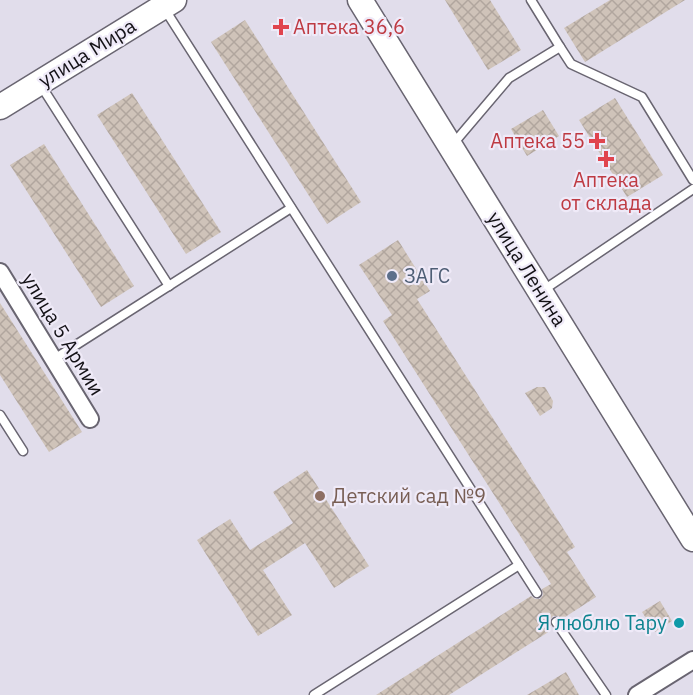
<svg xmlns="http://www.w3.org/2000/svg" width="693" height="695" viewBox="0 0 693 695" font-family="'IBM Plex Sans',sans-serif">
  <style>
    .building { fill: url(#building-cross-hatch) }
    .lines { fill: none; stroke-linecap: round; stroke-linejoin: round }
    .lane-casing { stroke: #696571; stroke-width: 11 }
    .street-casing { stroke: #696571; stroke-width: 20 }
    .secondary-casing { stroke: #696571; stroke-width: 27 }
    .lane { stroke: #fff; stroke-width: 8 }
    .street { stroke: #fff; stroke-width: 16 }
    .secondary { stroke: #fff; stroke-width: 24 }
    .health-dot { fill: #e0444e; stroke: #efeaf8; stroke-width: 2 }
    .service-dot { fill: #5c6f8a; stroke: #efeaf8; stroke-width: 2 }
    .education-dot { fill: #8d6e63; stroke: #efeaf8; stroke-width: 2 }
    .culture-dot { fill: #0f9aa8; stroke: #efeaf8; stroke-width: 2 }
    .labels { text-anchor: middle; stroke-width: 4.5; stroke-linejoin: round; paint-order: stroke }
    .health-label { font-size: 20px; fill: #be3a42; stroke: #efeaf8; text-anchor: start }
    .street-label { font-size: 20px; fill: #131116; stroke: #efeaf8 }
    .service-label { font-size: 20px; fill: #4e5e75; stroke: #efeaf8; text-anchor: start }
    .education-label { font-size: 20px; fill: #785e54; stroke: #efeaf8; text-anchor: start }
    .culture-label { font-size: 20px; fill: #0d838f; stroke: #efeaf8; text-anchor: end }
  </style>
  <defs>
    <pattern id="building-cross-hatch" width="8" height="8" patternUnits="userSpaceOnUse" patternTransform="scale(1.5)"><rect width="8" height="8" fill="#cfc3b9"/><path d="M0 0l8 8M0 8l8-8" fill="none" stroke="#b1a69e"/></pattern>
  </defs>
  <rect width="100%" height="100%" fill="#e1ddeb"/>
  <g class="building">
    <polygon points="445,0 490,0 521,50 488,70"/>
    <polygon points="610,0 685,0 585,62 564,28"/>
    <polygon points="245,20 361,202 327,224 211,42"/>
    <polygon points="132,93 221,232 186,254 97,115"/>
    <polygon points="615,98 663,175 627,197 579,120"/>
    <polygon points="543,110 559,136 527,156 511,129"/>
    <polygon points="44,144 134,286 101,307 10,165"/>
    <polygon points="398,240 430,291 417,299 575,547 567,552 596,597 562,619 558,616 553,616 550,620 551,626 548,627 550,631 449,695 376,695 531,596 535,599 540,599 543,595 542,589 551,584 383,321 392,315 359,265"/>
    <polygon points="0,303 82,432 49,452 0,375"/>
    <polygon points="537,387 545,387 553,401 552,408 540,416 525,393"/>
    <polygon points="307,470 369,566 334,588 305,543 263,570 292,615 258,636 197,540 230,519 250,550 293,523 273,492"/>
    <polygon points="660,601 672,621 655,632 642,612"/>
    <polygon points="566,672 579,695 527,695"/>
  </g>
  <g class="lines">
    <defs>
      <g id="lane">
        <polyline points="164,8 519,565 314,695"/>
        <polyline points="560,47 571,64 642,97 693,180"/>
        <polyline points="40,84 169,286"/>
        <polyline points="453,144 509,78 560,47 531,0"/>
        <polyline points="542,291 693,189"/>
        <polyline points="54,359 291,208"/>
        <polyline points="0,415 23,451"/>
        <polyline points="519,565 537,593"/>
        <polyline points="556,622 606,695"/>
      </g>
      <g id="street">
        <polyline points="0,272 90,419"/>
        <polyline points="637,695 693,660"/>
      </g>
      <g id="secondary">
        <polyline points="360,0 693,539"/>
        <polyline points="0,107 174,0"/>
      </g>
    </defs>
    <use href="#lane" class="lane-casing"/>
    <use href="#street" class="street-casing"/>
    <use href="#secondary" class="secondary-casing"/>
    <use href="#lane" class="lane"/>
    <use href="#street" class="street"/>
    <use href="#secondary" class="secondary"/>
  </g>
  <g class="health-dot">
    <path d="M278 18h6v6h6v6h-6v6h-6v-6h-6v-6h6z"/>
    <path d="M594 132h6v6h6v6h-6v6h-6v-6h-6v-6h6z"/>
    <path d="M603 150h6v6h6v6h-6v6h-6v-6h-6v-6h6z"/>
  </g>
  <circle class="service-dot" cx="392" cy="276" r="6"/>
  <circle class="education-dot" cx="320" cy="496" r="6"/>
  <circle class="culture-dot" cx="679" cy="623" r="6"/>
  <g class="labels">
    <g class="health-label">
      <text x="293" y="34">Аптека 36,6</text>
      <text x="585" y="148" text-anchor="end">Аптека 55</text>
      <text x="606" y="187" text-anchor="middle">Аптека<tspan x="606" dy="23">от склада</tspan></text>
    </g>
    <g class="street-label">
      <text transform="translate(87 53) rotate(-32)" y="7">улица Мира</text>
      <text transform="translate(527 269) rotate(58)" y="7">улица Ленина</text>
      <text transform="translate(63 334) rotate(59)" y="7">улица 5 Армии</text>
    </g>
    <g class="service-label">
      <text x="404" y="283">ЗАГС</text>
    </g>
    <g class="education-label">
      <text x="332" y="503">Детский сад №9</text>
    </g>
    <g class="culture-label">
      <text x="667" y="630">Я люблю Тару</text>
    </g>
  </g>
</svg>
